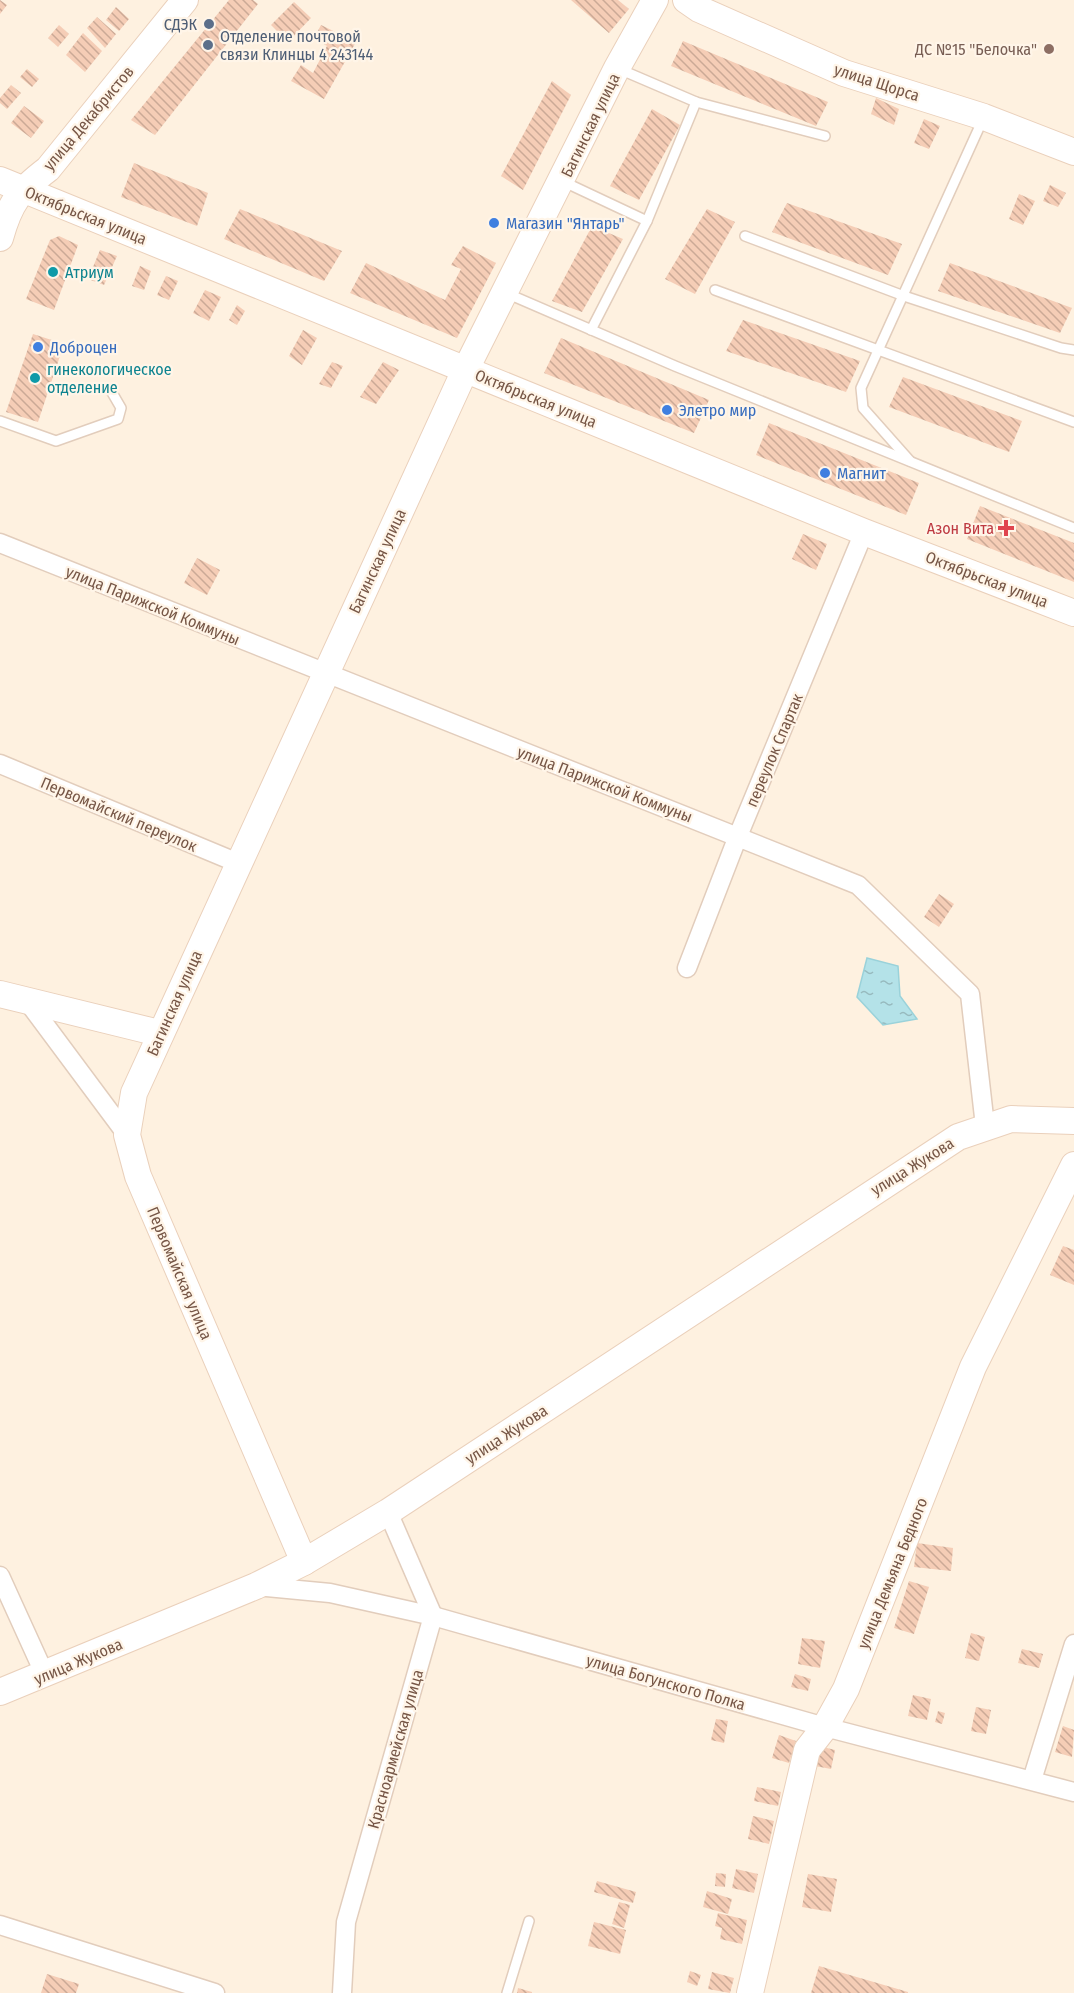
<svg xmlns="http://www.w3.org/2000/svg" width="1074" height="1993" viewBox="0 0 1074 1993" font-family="'Fira Sans Condensed',sans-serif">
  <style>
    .water { fill: url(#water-ripples); stroke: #9ad2da; stroke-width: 1.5 }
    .building { fill: url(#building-back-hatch) }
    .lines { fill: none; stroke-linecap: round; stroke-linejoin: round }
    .lane-casing { stroke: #e2cdbc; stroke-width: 12 }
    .street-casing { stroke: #e2cdbc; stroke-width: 21 }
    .secondary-casing { stroke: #ead0bb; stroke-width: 28 }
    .lane { stroke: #fff; stroke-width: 9 }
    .street { stroke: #fff; stroke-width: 18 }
    .secondary { stroke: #fff; stroke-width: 26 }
    .service-dot { fill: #5c6f8a; stroke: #fff5e8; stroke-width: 2 }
    .education-dot { fill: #8d6e63; stroke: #fff5e8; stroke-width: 2 }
    .shop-dot { fill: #3f7fe0; stroke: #fff5e8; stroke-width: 2 }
    .culture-dot { fill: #0f9aa8; stroke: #fff5e8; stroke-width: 2 }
    .health-dot { fill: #e0444e; stroke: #fff5e8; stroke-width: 2 }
    .labels { text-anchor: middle; stroke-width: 4.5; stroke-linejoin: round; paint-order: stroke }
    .service-label { font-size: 16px; fill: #4e5e75; stroke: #fff5e8; text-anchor: end }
    .education-label { font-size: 16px; fill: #785e54; stroke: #fff5e8; text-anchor: end }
    .street-label { font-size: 16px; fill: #765646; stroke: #fff5e8 }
    .shop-label { font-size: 16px; fill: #366cbe; stroke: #fff5e8; text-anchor: start }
    .culture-label { font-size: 16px; fill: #0d838f; stroke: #fff5e8; text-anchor: start }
    .health-label { font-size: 16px; fill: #be3a42; stroke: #fff5e8; text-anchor: end }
  </style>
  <defs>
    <pattern id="water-ripples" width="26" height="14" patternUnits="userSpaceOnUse" patternTransform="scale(1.5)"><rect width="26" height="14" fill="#b4e2e8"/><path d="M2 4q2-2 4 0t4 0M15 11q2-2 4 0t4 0" fill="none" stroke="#97babe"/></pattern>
    <pattern id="building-back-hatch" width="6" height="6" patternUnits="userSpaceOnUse" patternTransform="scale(1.5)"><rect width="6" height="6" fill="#f5cdb6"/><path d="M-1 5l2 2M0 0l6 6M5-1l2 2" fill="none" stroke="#cba996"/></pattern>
  </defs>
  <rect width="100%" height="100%" fill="#fef1e0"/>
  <polygon class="water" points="867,958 898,966 900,996 917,1019 883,1025 857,997"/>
  <g class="building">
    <polygon points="0,0 7,5 0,14"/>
    <polygon points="229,0 253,0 258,4 155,135 131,120"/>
    <polygon points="571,0 618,0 629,9 609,33"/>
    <polygon points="294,2 311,18 288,42 271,25"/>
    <polygon points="116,7 129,19 119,31 106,20"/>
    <polygon points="97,17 116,34 105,48 87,28"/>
    <polygon points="59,25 69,34 58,47 48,38"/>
    <polygon points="321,25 356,42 324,99 291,81 301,65 313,73 327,46 314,38"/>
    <polygon points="83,33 102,51 85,72 66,55"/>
    <polygon points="683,41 828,102 816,126 671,66"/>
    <polygon points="27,69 39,79 32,87 20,77"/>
    <polygon points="552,81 571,95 523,190 501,176"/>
    <polygon points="11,85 21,93 7,109 0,103 0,98"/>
    <polygon points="876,98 899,109 894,125 871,114"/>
    <polygon points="24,106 44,121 31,138 11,123"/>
    <polygon points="652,109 680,125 639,200 610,186"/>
    <polygon points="924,119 940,126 929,149 914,143"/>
    <polygon points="134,163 208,193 197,226 121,197"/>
    <polygon points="1050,185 1066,193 1058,207 1043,201"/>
    <polygon points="1019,194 1035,201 1023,225 1009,219"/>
    <polygon points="787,203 902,244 888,275 772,232"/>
    <polygon points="240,209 342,251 324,281 224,239"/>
    <polygon points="707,209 735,222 695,294 665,279"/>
    <polygon points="592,226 623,239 582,312 552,301"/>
    <polygon points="59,236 78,245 54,310 26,299 50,240"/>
    <polygon points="463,246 496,263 457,338 350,293 366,263 445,300 461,269 451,265"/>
    <polygon points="100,250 117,256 104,285 88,279"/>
    <polygon points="950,263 1072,308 1060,333 938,291"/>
    <polygon points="140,266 151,271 144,290 132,286"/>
    <polygon points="166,276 178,281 169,300 157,295"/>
    <polygon points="205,290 221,297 209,321 193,313"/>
    <polygon points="237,305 245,311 237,325 229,320"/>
    <polygon points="743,320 860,361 846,392 726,351"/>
    <polygon points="303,330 317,338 302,365 289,356"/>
    <polygon points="33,334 64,344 38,422 6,412"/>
    <polygon points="561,338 709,400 694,433 544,373"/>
    <polygon points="332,362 343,366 331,388 319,384"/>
    <polygon points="383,362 399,370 376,404 360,397"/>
    <polygon points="903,377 1022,421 1009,452 889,407"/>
    <polygon points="769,423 919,483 906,515 756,455"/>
    <polygon points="980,506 1074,543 1074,582 967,539"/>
    <polygon points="803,534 827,544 816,570 792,559"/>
    <polygon points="197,558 220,570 207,595 184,583"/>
    <polygon points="939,894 954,904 939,927 924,917"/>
    <polygon points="1063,1246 1074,1250 1074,1285 1050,1275"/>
    <polygon points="917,1543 953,1548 951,1571 914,1567"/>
    <polygon points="909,1581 929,1587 914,1634 894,1628"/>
    <polygon points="971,1633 985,1637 979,1661 965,1658"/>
    <polygon points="802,1638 825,1641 820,1668 798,1664"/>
    <polygon points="1022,1649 1043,1654 1039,1668 1018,1663"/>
    <polygon points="795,1674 811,1679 808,1691 791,1687"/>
    <polygon points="913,1695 931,1699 927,1720 908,1716"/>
    <polygon points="976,1707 991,1710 986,1734 971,1731"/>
    <polygon points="938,1711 945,1713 942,1724 935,1722"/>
    <polygon points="716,1719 728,1721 724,1743 711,1740"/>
    <polygon points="1063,1726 1074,1730 1072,1757 1055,1752"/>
    <polygon points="779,1735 796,1741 789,1763 772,1758"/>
    <polygon points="819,1746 835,1750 831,1769 815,1766"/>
    <polygon points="757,1787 781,1792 778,1806 754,1801"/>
    <polygon points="753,1816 774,1821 769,1844 748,1839"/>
    <polygon points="736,1869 758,1874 754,1893 732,1888"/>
    <polygon points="716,1873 726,1874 725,1887 715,1886"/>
    <polygon points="808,1874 837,1879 831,1912 802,1907"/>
    <polygon points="597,1881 636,1892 633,1903 594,1892"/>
    <polygon points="707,1891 732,1899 728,1914 703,1907"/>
    <polygon points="619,1902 630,1905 624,1928 612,1924"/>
    <polygon points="718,1913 747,1920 742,1944 720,1939 722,1928 715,1926"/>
    <polygon points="594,1922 626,1930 620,1954 588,1946"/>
    <polygon points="819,1966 908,1992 908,1993 811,1993"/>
    <polygon points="690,1971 701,1975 697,1986 687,1982"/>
    <polygon points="712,1972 734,1978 730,1993 708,1989"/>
    <polygon points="47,1974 79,1984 76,1993 41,1993"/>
    <polygon points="518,1988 532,1992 532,1993 517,1993"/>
  </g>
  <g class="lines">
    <defs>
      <g id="lane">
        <polyline points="619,69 696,102 825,136"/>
        <polyline points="562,181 647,221"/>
        <polyline points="745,236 904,296 1061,348 1074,350"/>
        <polyline points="715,290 1074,422"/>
        <polyline points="506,293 675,366 1074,528"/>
        <polyline points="591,330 647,221 696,102"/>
        <polyline points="0,421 56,441 118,419 121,408 110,389"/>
        <polyline points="910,461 863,408 861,388 983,119"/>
        <polyline points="507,1993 529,1921"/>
      </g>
      <g id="street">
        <polyline points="0,543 858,885 970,994 985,1126"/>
        <polyline points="0,764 238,863"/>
        <polyline points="687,968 738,836 864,532"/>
        <polyline points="28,1002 127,1135"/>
        <polyline points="0,1576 45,1675"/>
        <polyline points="256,1586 330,1593 433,1616 825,1727 1074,1792"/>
        <polyline points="1032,1780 1074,1644"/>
        <polyline points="0,1925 215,1993"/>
        <polyline points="342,1993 346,1922 433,1616 388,1512"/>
      </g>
      <g id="secondary">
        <polyline points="686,0 699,9 844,73 984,117 1074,152"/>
        <polyline points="0,180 864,532 1074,613"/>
        <path d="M0 238C10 202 19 191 48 169L185 0"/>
        <polyline points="0,994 159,1033"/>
        <polyline points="304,1562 138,1176 127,1135 134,1093 460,381 617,68 655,0"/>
        <polyline points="0,1692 256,1586 304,1562 388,1512 958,1137 1011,1119 1074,1121"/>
        <polyline points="750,1993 807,1750 825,1727 846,1689 973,1367 1074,1165"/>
      </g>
    </defs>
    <use href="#lane" class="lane-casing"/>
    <use href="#street" class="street-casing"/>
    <use href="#secondary" class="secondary-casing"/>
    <use href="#lane" class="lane"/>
    <use href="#street" class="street"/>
    <use href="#secondary" class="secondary"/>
  </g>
  <g class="service-dot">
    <circle cx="209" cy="24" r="6"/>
    <circle cx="208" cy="45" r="6"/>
  </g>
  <circle class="education-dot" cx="1049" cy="49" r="6"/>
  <g class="shop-dot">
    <circle cx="494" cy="223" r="6"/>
    <circle cx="38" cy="347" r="6"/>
    <circle cx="667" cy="410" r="6"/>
    <circle cx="825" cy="473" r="6"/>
  </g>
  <g class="culture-dot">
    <circle cx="53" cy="272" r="6"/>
    <circle cx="35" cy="378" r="6"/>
  </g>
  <path class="health-dot" d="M1003 519h6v6h6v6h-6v6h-6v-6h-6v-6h6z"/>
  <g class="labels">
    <g class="service-label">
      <text x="197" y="30">СДЭК</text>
      <text x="220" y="42" text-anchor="start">Отделение почтовой<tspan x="220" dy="18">связи Клинцы 4 243144</tspan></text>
    </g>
    <g class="education-label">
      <text x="1037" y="55">ДС №15 "Белочка"</text>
    </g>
    <g class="street-label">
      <text transform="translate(877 82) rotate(18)" y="6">улица Щорса</text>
      <text transform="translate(88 118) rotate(-50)" y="6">улица Декабристов</text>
      <text transform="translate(590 125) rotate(-64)" y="6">Багинская улица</text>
      <text transform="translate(86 215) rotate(22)" y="6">Октябрьская улица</text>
      <text transform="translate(536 398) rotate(22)" y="6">Октябрьская улица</text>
      <text transform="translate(377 561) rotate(-65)" y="6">Багинская улица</text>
      <text transform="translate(987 579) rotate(21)" y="6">Октябрьская улица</text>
      <text transform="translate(153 605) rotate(22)" y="6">улица Парижской Коммуны</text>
      <text transform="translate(774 750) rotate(-67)" y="6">переулок Спартак</text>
      <text transform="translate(605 784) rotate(21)" y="6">улица Парижской Коммуны</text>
      <text transform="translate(119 814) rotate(23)" y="6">Первомайский переулок</text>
      <text transform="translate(174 1003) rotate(-66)" y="6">Багинская улица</text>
      <text transform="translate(912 1166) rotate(-32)" y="6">улица Жукова</text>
      <text transform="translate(180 1273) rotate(67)" y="6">Первомайская улица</text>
      <text transform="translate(506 1434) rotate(-33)" y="6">улица Жукова</text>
      <text transform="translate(892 1573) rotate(-68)" y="6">улица Демьяна Бедного</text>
      <text transform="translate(78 1661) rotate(-23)" y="6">улица Жукова</text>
      <text transform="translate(666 1682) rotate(16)" y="6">улица Богунского Полка</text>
      <text transform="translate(395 1749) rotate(-74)" y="6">Красноармейская улица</text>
    </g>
    <g class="shop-label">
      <text x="506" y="229">Магазин "Янтарь"</text>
      <text x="50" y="353">Доброцен</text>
      <text x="679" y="416">Элетро мир</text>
      <text x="837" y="479">Магнит</text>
    </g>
    <g class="culture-label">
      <text x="65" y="278">Атриум</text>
      <text x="47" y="375">гинекологическое<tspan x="47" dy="18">отделение</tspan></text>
    </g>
    <g class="health-label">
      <text x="994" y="534">Азон Вита</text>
    </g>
  </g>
</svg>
